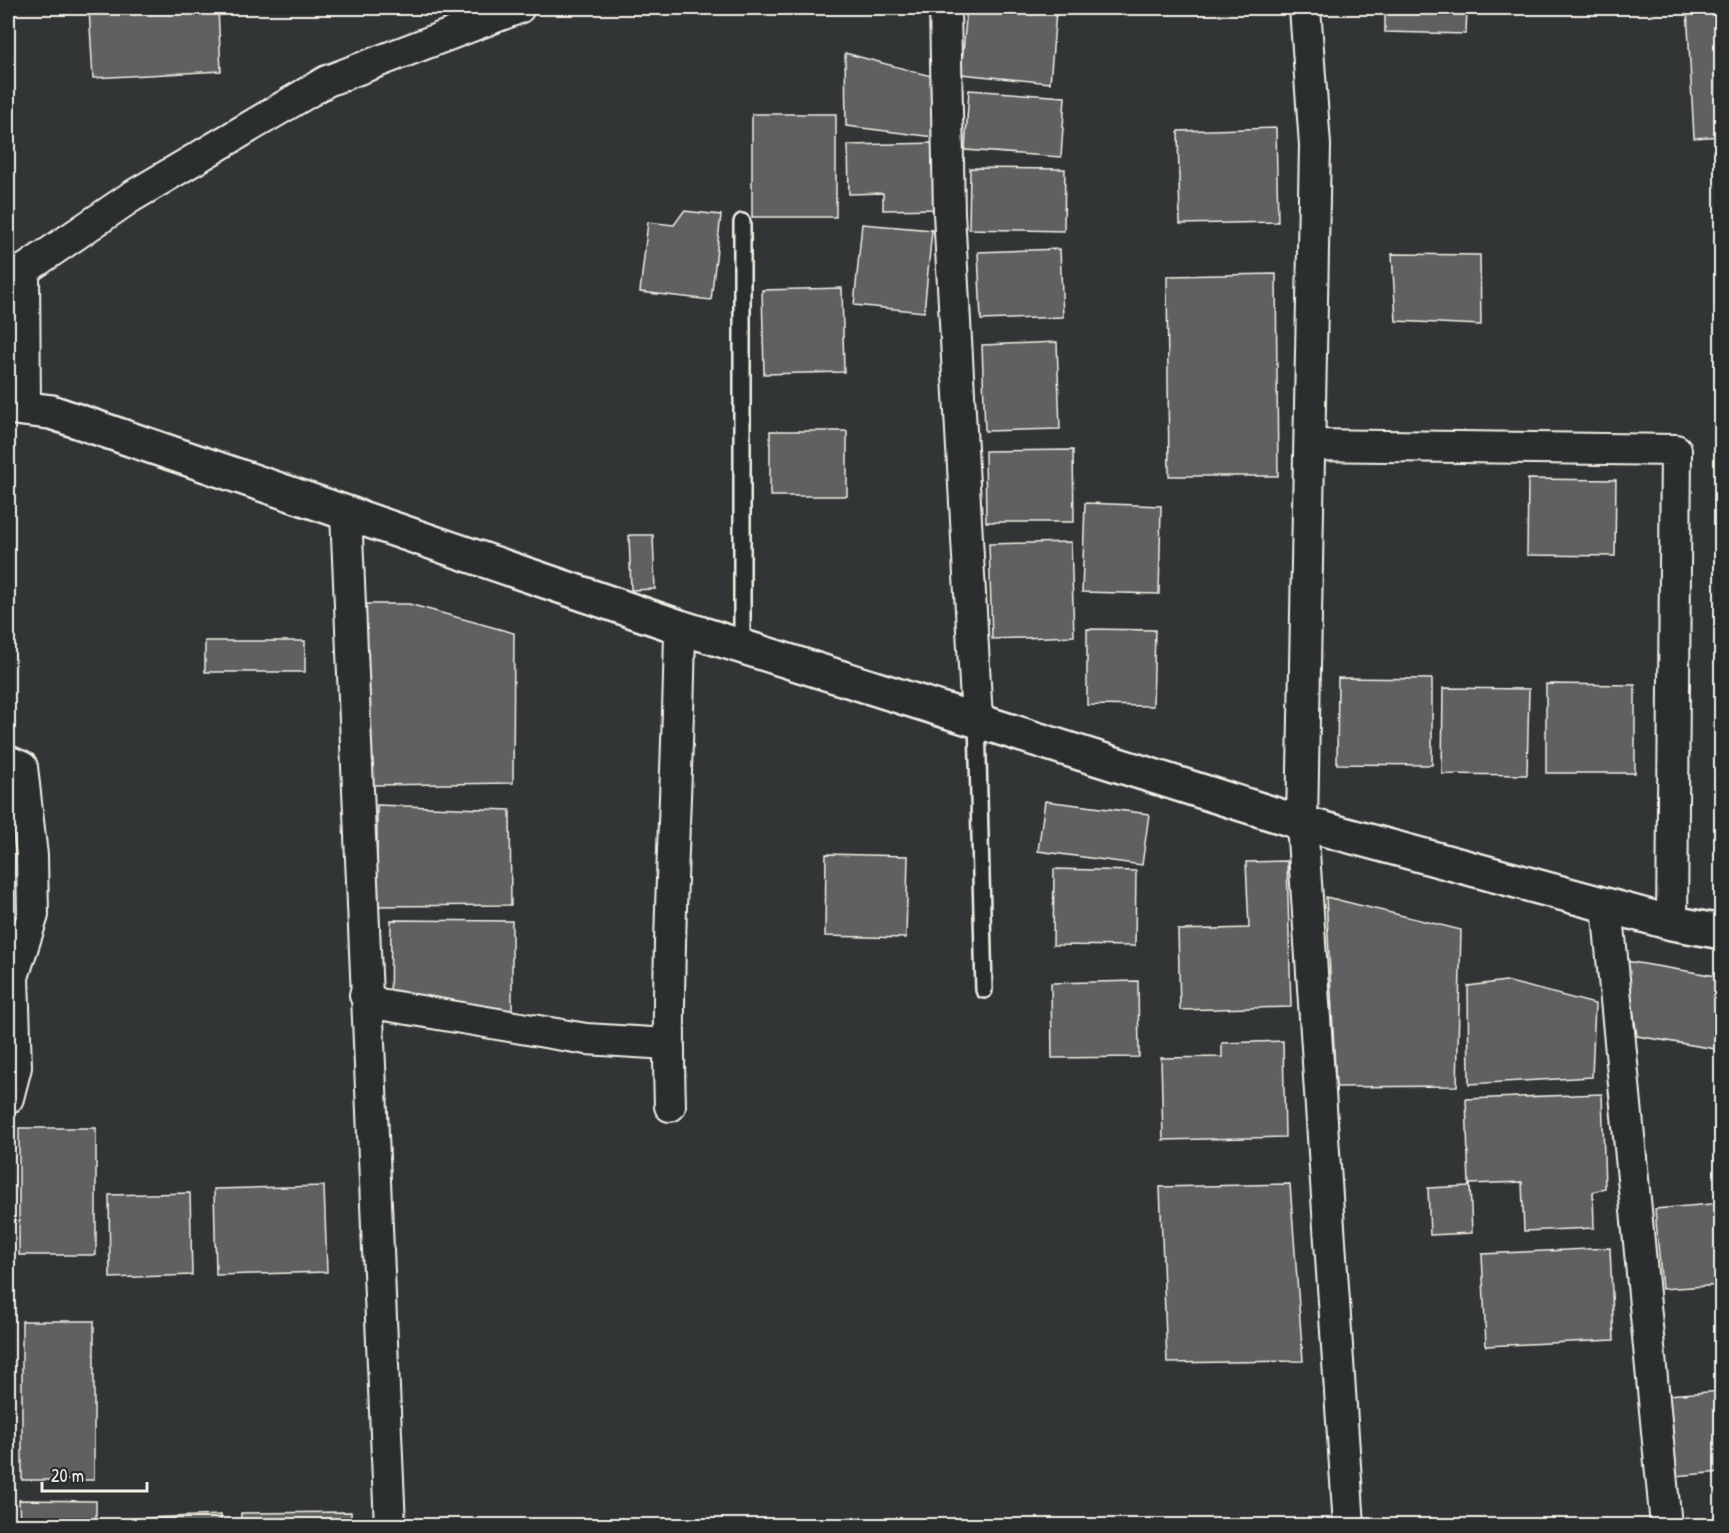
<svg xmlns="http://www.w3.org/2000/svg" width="1729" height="1533" viewBox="0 0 1729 1533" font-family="'Patrick Hand',sans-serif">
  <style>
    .building { fill: #5f605f; stroke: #f4f1e8; stroke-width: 1.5 }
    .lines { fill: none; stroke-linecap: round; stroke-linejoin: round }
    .lane-casing { stroke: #f4f1e8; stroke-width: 20 }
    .street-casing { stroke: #f4f1e8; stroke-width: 34 }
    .secondary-casing { stroke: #f4f1e8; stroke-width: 38 }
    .lane { stroke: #2a2d2e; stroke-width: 15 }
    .street { stroke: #2a2d2e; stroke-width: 30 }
    .secondary { stroke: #2a2d2e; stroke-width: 33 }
  </style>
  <rect width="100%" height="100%" fill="#323535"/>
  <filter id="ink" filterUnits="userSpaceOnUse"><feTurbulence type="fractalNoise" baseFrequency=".0167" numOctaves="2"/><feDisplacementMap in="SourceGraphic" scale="12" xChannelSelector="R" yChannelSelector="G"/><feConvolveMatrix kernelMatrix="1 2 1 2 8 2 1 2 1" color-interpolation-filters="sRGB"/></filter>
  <g filter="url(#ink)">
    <g class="building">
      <polygon points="121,8 218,8 221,71 93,78 89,9"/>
      <polygon points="967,8 1056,12 1050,83 961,74"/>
      <polygon points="1385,8 1467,8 1466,34 1385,32"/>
      <polygon points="1687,8 1722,8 1722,136 1694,138"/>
      <polygon points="845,53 931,76 934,137 846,126"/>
      <polygon points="969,90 1065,97 1061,157 965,150"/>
      <rect x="752" y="114" width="84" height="103"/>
      <polygon points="1276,128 1278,222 1180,224 1178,131"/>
      <polygon points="938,143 939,209 883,210 883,193 849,194 848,145"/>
      <polygon points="970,168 1065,169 1064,231 969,229"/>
      <polygon points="1721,204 1722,204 1722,307 1718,307"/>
      <polygon points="684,211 721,215 711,300 640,292 648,222 674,225"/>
      <polygon points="862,224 932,230 924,312 854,305"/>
      <polygon points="1060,249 1063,317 981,320 978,252"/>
      <polygon points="1392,254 1480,255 1481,325 1396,321"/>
      <polygon points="1276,274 1278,476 1169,476 1167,276"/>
      <polygon points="842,288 844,372 764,374 762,290"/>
      <polygon points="1057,342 1060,429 985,431 982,345"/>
      <rect x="770" y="431" width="77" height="65"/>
      <polygon points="1073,450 1074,522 986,522 985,451"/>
      <polygon points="1528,479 1616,480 1615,556 1527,555"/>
      <polygon points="1085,503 1161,506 1159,594 1082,592"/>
      <polygon points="629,535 653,535 655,589 631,590"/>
      <polygon points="1071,542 1074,636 992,639 989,544"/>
      <polygon points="365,604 409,604 514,633 513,783 373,785 360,700"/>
      <polygon points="1087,629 1155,630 1153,706 1087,705"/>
      <rect x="205" y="641" width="100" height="31"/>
      <polygon points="1338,678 1432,679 1432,765 1337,764"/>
      <polygon points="1546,684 1635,685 1635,773 1546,773"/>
      <polygon points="1443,688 1529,689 1527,775 1442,774"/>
      <polygon points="1045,801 1149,814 1142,865 1038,851"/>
      <polygon points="377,805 510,810 511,905 377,906"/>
      <polygon points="826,854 908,856 906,938 825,936"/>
      <polygon points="1287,861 1291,1007 1180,1010 1178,930 1249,928 1246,862"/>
      <polygon points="1054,869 1136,871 1135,946 1053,945"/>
      <polygon points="1326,897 1461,930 1457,1086 1336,1087"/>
      <polygon points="391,920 512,921 512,1018 390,1017"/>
      <polygon points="1626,961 1722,977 1722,1050 1637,1036"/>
      <polygon points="1138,981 1139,1057 1052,1058 1051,983"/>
      <polygon points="1506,981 1595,1004 1592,1077 1469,1084 1468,986"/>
      <polygon points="1283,1041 1285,1137 1163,1140 1161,1058 1222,1057 1222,1043"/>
      <polygon points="1602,1094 1605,1188 1593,1192 1594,1228 1524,1231 1522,1182 1470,1184 1472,1233 1430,1235 1428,1188 1469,1186 1466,1099"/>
      <rect x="19" y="1128" width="77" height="127"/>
      <polygon points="1290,1184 1303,1361 1167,1363 1160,1187"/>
      <polygon points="324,1186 327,1272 216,1275 214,1189"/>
      <polygon points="190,1193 192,1275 110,1278 109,1195"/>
      <polygon points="1722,1203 1722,1285 1662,1289 1655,1209"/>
      <polygon points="1610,1248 1614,1340 1486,1346 1482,1254"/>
      <rect x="22" y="1321" width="72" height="159"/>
      <polygon points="1722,1391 1722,1472 1674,1476 1667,1395"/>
      <polygon points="19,1500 96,1501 96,1526 20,1526"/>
      <polygon points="351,1512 351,1526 241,1526 241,1513"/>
      <polygon points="221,1515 221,1526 120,1526 120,1519"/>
    </g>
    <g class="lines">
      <defs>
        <g id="lane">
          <polyline points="742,222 742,647"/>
          <polyline points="977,720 984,990"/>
        </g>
        <g id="street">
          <polyline points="945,8 949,213 977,720"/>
          <polyline points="1305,8 1315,145 1302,823 1349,1526"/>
          <polyline points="24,271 25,408"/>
          <polyline points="8,281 131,197 327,81 519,8"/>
          <polyline points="1310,445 1676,450 1672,923"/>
          <polyline points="346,513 390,1526"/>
          <polyline points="8,761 22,767 32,856 33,915 13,977 16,1067 8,1098"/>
          <polyline points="1607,905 1666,1526"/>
          <polyline points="365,995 379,1004 586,1039 668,1044"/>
          <path d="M670 1106C665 947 678 787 680 627"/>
        </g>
        <polyline id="secondary" points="8,407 51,412 680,627 1302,823 1672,923 1722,932"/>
      </defs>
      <use href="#lane" class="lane-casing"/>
      <use href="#street" class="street-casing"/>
      <use href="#secondary" class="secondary-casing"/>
      <use href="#lane" class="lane"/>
      <use href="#street" class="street"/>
      <use href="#secondary" class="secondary"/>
    </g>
  </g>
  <rect width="1729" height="1533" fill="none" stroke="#2a2d2e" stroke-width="30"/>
  <rect x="15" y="15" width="1699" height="1503" fill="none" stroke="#f4f1e8" stroke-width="2" filter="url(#ink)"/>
  <path d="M42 1482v9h105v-9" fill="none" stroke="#f4f1e8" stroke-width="3"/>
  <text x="51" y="1482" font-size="18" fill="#f4f1e8" stroke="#2a2d2e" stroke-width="4.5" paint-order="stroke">20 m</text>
</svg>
